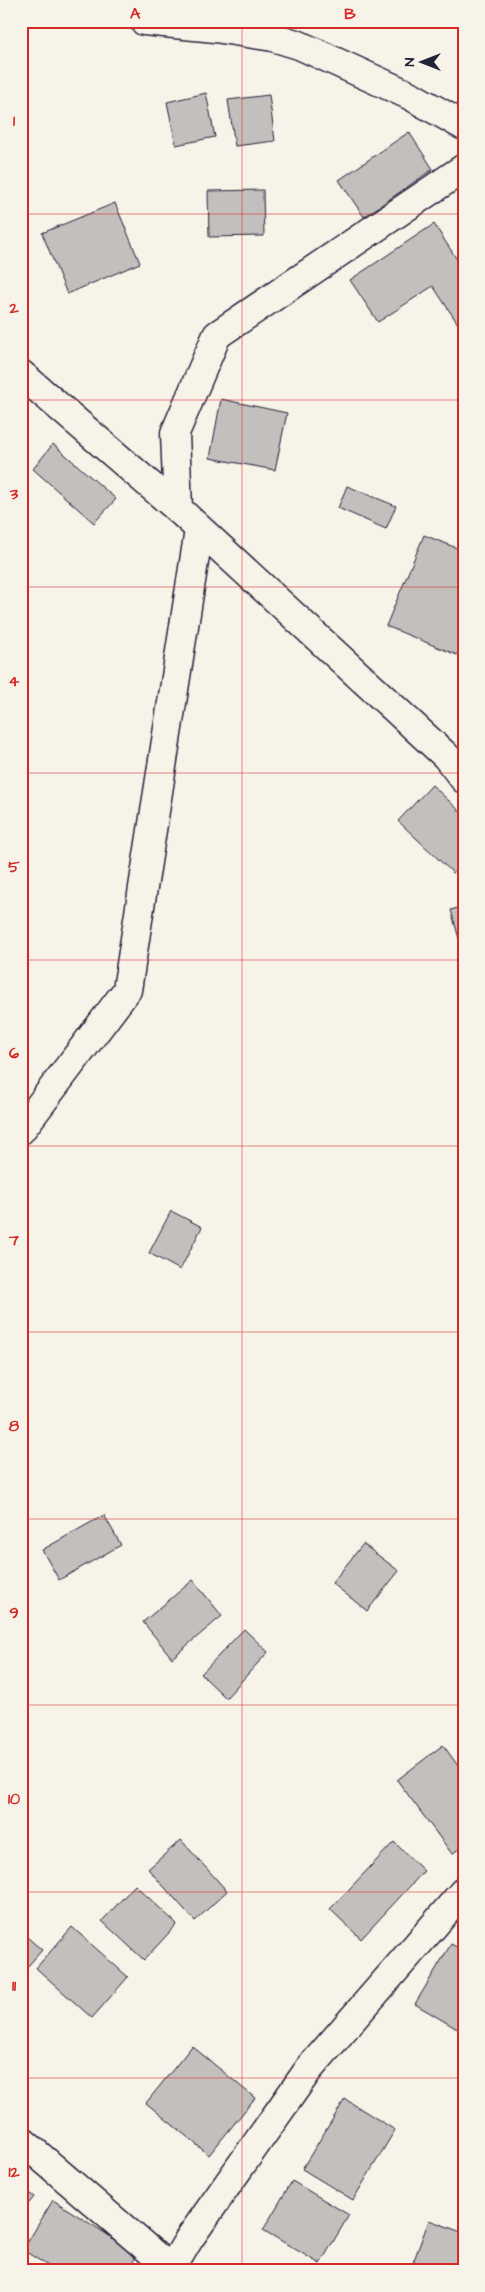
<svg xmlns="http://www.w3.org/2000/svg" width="485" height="2292" viewBox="0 0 485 2292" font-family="'Architects Daughter',sans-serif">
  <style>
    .building { fill: #c2bfbd; stroke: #22223b }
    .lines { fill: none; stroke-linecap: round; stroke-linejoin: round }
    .minor-casing { stroke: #22223b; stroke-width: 31 }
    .tertiary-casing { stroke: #22223b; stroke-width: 31 }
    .minor { stroke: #f7f3e8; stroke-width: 28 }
    .tertiary { stroke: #f7f3e8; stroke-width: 28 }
    .grid { fill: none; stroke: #d62828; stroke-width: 1; stroke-opacity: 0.55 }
    .neatline { fill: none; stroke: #d62828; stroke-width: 2 }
    .grid-label { font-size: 16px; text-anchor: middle; font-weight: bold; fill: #d62828 }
  </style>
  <rect width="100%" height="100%" fill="#f7f3e8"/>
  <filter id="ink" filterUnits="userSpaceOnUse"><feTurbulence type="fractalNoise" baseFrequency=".02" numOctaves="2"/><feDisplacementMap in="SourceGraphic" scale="10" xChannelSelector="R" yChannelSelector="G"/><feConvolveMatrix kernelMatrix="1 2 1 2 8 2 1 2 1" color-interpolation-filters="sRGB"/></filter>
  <g filter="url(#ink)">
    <g class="building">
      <polygon points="206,93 215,137 176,145 167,102"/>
      <polygon points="269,95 275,141 235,146 228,100"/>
      <polygon points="409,132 433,169 364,217 339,180"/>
      <polygon points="263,190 264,236 209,237 208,191"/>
      <polygon points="115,203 140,263 67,294 42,233"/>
      <polygon points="434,224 458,261 464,257 464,333 433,286 378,322 350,280"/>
      <polygon points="221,399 287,413 275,470 210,458"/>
      <polygon points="53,444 116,499 94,523 33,469"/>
      <polygon points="347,486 396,506 386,529 338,508"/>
      <polygon points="424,535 464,551 464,638 457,655 386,626"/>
      <polygon points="432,785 464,815 464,861 453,873 398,821"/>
      <polygon points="464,906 464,957 451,910"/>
      <polygon points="171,1211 202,1227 180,1270 149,1253"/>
      <polygon points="104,1515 121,1545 59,1580 42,1550"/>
      <polygon points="363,1544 399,1571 367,1611 332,1583"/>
      <polygon points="193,1580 222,1616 172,1658 143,1622"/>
      <polygon points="244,1629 268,1652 226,1698 201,1674"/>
      <polygon points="443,1745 464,1774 464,1845 452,1854 397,1780"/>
      <polygon points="181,1840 227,1891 195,1921 148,1869"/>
      <polygon points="394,1842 424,1871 361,1939 330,1909"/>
      <polygon points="135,1885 177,1924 144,1960 102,1921"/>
      <polygon points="72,1927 128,1977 92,2018 36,1968"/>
      <polygon points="21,1932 42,1950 21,1974"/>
      <polygon points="451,1944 464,1951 464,2033 415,2004"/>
      <polygon points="192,2046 255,2098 209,2155 146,2103"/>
      <polygon points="345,2099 395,2130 353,2200 302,2169"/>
      <polygon points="292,2181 349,2215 320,2264 263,2230"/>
      <polygon points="21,2187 34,2197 21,2213"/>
      <polygon points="53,2200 138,2254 127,2271 56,2271 23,2250"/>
      <polygon points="429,2220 464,2233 464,2271 418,2271 411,2268"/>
    </g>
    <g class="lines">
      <defs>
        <g id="minor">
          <polyline points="464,168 217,335 175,433 178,509 446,756 464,779"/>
          <polyline points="21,374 178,509"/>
          <polyline points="21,1130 127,990 199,530"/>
          <polyline points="21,2140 171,2269"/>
          <polyline points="170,2271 189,2239 309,2069 464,1891"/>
        </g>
        <polyline id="tertiary" points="144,21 215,28 273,37 299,45 411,96 464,126"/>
      </defs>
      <use href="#minor" class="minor-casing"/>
      <use href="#tertiary" class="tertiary-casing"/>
      <use href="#minor" class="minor"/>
      <use href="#tertiary" class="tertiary"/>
    </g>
  </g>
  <path class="grid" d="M242 21V2271M21 214H464M21 400H464M21 587H464M21 773H464M21 960H464M21 1146H464M21 1332H464M21 1519H464M21 1705H464M21 1892H464M21 2078H464"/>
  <rect width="485" height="2292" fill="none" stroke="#f7f3e8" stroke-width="55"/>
  <g transform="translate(422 62) rotate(270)" stroke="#f7f3e8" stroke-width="4" paint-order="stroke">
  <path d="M0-4L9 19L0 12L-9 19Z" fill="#22223b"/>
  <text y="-8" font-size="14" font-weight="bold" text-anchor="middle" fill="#22223b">N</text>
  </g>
  <rect x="28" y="28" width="430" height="2236" class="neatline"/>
  <g class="grid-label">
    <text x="135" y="19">A</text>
    <text x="350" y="19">B</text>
    <text x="14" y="126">1</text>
    <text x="14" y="313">2</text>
    <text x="14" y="499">3</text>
    <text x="14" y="686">4</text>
    <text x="14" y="872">5</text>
    <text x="14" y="1058">6</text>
    <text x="14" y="1245">7</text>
    <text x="14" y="1431">8</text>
    <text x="14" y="1618">9</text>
    <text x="14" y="1804">10</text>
    <text x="14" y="1991">11</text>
    <text x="14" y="2177">12</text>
  </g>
</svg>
